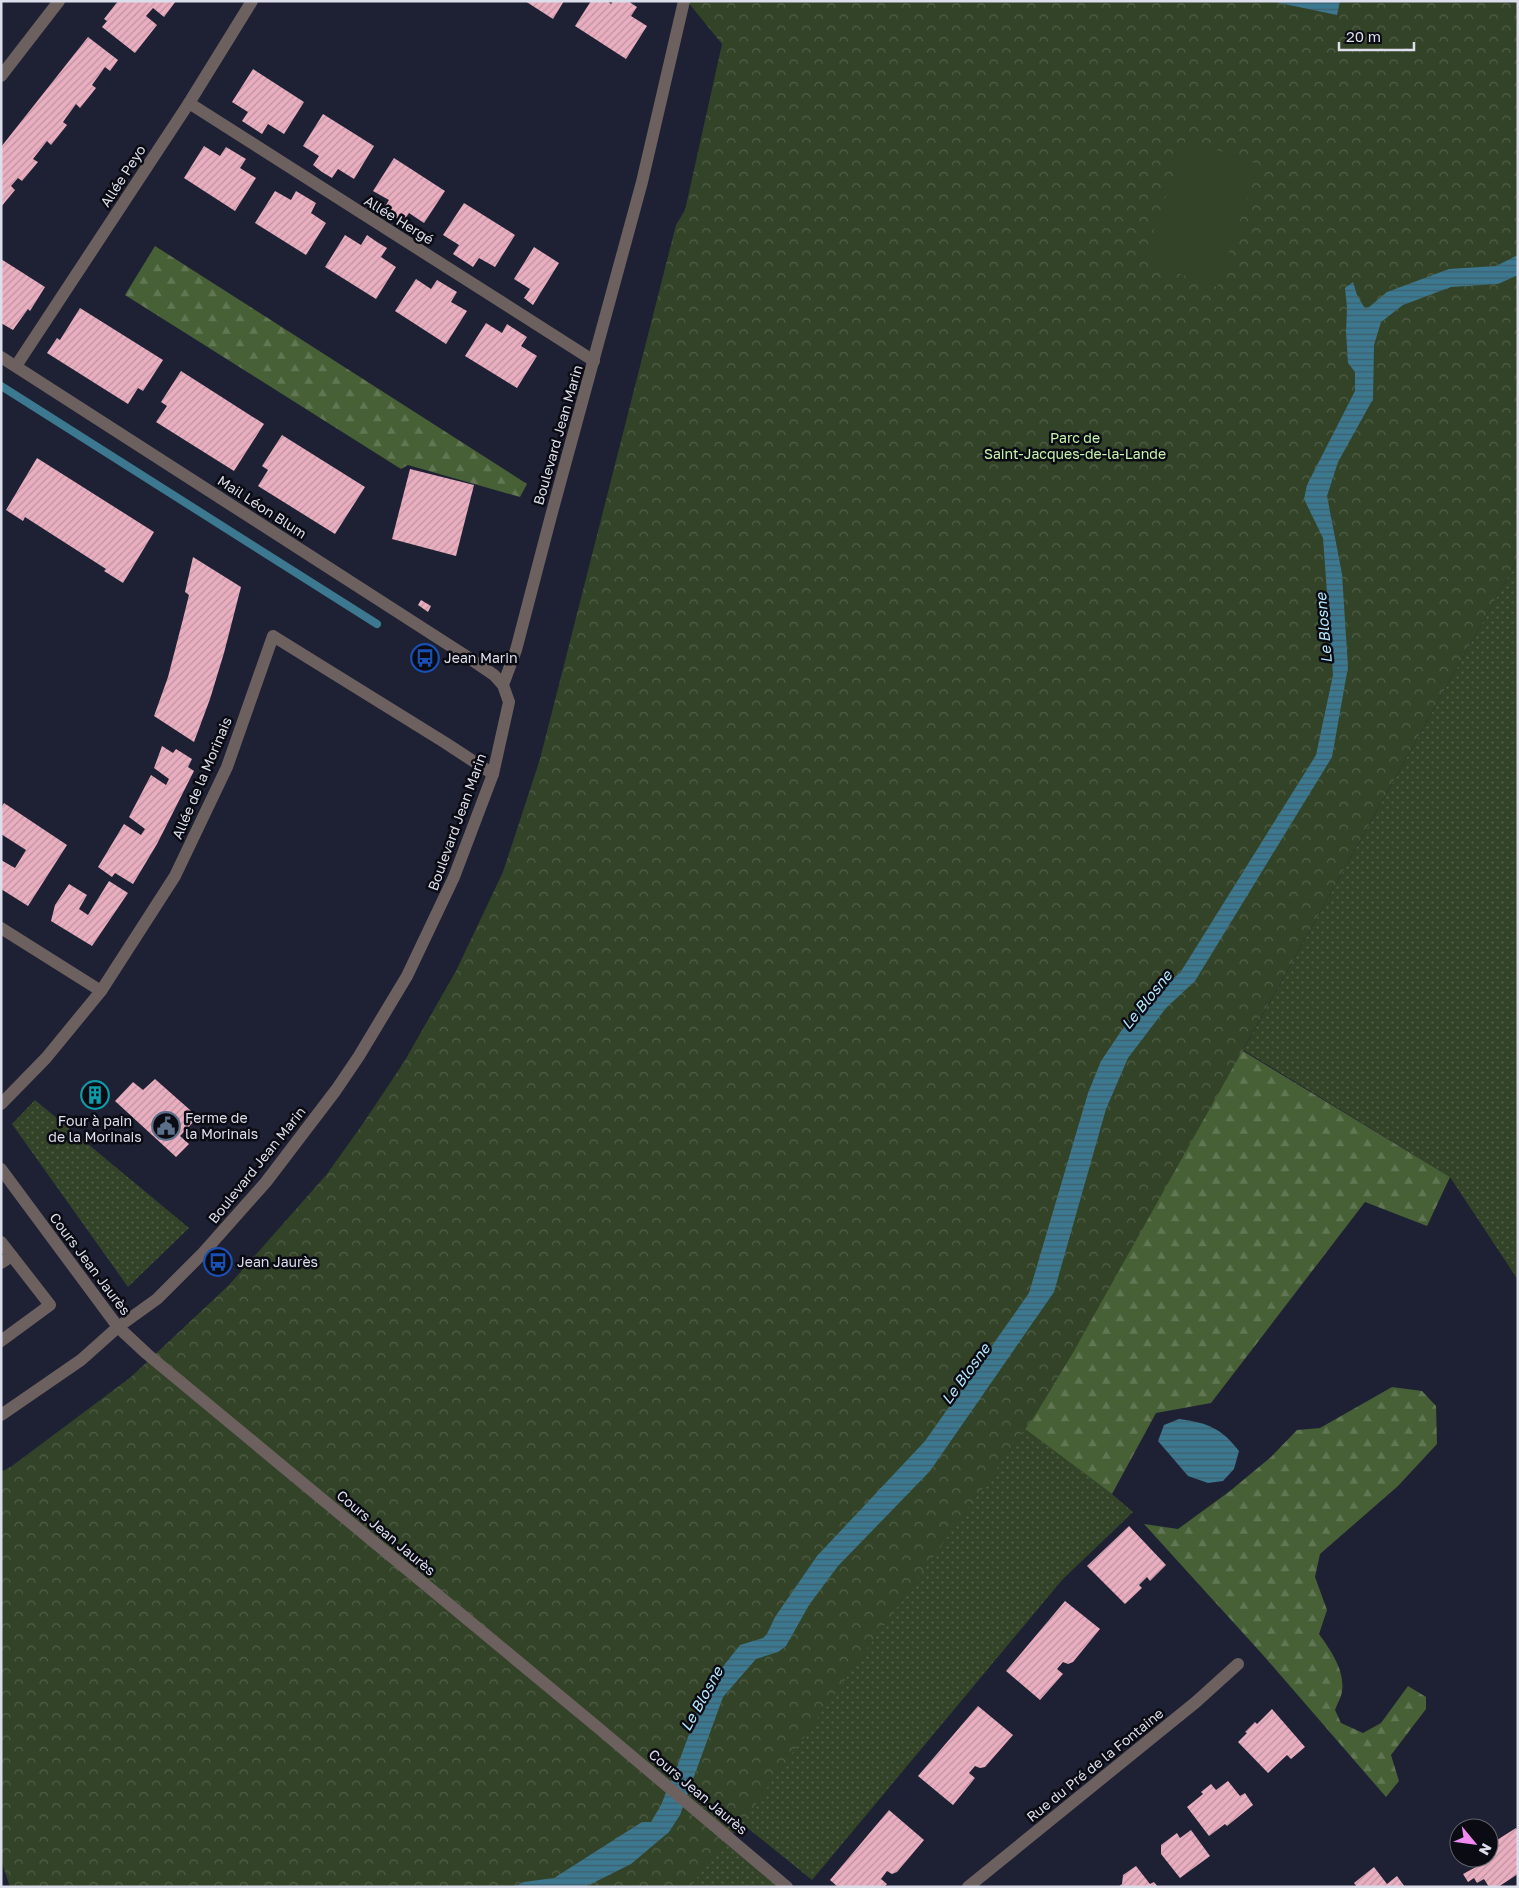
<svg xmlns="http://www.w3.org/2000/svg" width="1519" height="1888" viewBox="0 0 1519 1888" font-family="'Golos Text',sans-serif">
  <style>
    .grass { fill: url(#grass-dots) }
    .forest { fill: url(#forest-firs) }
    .park { fill: url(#park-crowns) }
    .pitch { fill: #334328 }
    .water { fill: url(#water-rules) }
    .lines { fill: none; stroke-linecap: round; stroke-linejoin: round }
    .stream { stroke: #3c788f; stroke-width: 8 }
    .building { fill: url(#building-hatch) }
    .minor { stroke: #6d6160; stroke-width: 12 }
    .labels { text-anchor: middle; stroke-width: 5; stroke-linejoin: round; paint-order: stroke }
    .street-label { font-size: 14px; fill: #dcdfeb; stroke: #0a0b13 }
    .park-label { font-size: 14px; fill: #c9f4ae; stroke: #0a0b13 }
    .poi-label { font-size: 14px; fill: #dcdfeb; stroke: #0a0b13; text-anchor: start }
    .water-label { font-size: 15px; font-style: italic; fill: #b3e7fd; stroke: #0a0b13 }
  </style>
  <defs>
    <pattern id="grass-dots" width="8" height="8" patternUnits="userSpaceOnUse" patternTransform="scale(1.25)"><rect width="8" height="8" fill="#334328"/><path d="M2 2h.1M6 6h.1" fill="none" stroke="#505e47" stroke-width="1.8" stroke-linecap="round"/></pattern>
    <pattern id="forest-firs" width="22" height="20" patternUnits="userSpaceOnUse" patternTransform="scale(1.25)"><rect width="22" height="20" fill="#476036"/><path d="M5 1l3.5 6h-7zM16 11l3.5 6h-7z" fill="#617653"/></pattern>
    <pattern id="park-crowns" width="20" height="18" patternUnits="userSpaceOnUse" patternTransform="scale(1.25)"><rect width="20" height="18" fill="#334328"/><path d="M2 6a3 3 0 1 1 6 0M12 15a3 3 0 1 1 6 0" fill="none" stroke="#505e47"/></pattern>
    <pattern id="water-rules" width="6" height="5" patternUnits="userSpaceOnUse" patternTransform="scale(1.25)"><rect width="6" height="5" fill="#3c788f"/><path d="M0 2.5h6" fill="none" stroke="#3f606e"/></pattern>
    <pattern id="building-hatch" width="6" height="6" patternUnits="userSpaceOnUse" patternTransform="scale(1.25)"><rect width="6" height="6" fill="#e9aebf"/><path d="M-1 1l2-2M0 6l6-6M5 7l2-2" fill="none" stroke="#bf93a1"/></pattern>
  </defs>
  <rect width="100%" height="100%" fill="#1e2133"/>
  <g class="grass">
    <polygon points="1518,559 1518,1280 1450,1177 1243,1050"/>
    <polygon points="35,1100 189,1228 128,1287 12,1124"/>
    <polygon points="1017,1423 1112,1494 1133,1512 1062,1580 812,1880 734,1817"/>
    <polygon points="723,1833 787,1887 679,1887"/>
  </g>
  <g class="forest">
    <polygon points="155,246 527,484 520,497 408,465 401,469 125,295"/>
    <polygon points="1248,1012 1243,1051 1450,1177 1427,1226 1365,1202 1211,1403 1156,1413 1112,1494 1017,1423"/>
    <path d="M1392 1387 1422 1391 1436 1406 1437 1444 1398 1486 1320 1554 1315 1577 1327 1610 1319 1634C1331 1651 1345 1670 1342 1692 1341 1698 1337 1704 1335 1710L1341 1723 1363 1733 1381 1723 1408 1686 1426 1697V1709L1391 1755 1399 1781 1386 1797 1263 1655 1144 1524 1178 1529 1230 1491 1271 1457 1297 1430 1320 1428Z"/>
  </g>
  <polygon class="park" points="687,1 1518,1 1518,559 1074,1351 1036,1414 745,1819 690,1887 10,1887 1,1860 1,1472 12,1466 131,1377 229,1285 327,1174 362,1125 404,1062 456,971 503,872 540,759 676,225 685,210 722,44"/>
  <polygon class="pitch" points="1186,139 1259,165 1217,287 1143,261"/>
  <g class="water">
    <polygon points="1270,1 1340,1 1337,15"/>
    <polygon points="1518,255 1518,275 1498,284 1451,287 1403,305 1381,322 1374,345 1373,399 1338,462 1327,496 1342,574 1348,667 1332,757 1195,981 1166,1008 1128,1058 1106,1109 1054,1292 930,1471 838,1566 809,1605 786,1646 778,1652 756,1659 723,1697 680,1815 669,1832 631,1864 585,1887 513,1887 524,1882 554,1878 642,1822 651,1822 661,1805 677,1767 706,1688 740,1645 763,1638 767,1634 775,1617 817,1556 925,1441 1029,1293 1088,1093 1101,1061 1138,1006 1180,973 1316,755 1333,675 1323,538 1304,499 1307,485 1355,391 1355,372 1348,363 1346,332 1347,308 1345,288 1353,282 1357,295 1364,307 1368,308 1387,292 1449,269 1496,266"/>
    <path d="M1179 1419C1208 1423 1221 1428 1239 1451L1234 1469 1223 1481 1208 1483 1188 1476 1158 1441 1164 1425Z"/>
  </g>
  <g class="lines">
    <polyline class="stream" points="1,386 377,624"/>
  </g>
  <g class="building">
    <polygon points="118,1 176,1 164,17 153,8 146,16 157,25 135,53 102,27 107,21 104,19"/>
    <polygon points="525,1 564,1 553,19"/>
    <polygon points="591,1 607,1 611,4 613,1 628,1 637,7 631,16 647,26 626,59 575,26"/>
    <polygon points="88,37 118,60 110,71 105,67 92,85 96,88 80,108 76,104 63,122 67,125 51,145 47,141 33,159 38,162 22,181 18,178 11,186 15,190 1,207 1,147"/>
    <polygon points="253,69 304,102 284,134 268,124 262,134 242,121 248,112 232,102"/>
    <polygon points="323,114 374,146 354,179 338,169 332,178 322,172 313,165 319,156 303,146"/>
    <polygon points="204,146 220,156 226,147 246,159 240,168 256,178 235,211 184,178"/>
    <polygon points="394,158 445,191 424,223 409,213 403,222 383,210 389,200 373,191"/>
    <polygon points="275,191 291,200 296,191 316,203 311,213 326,223 306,255 255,223"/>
    <polygon points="464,203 515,235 495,267 479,258 473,267 453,254 459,245 443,235"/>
    <polygon points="345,235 361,245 367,235 377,242 387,248 381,257 396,267 376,299 325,267"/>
    <polygon points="534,247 559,263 533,305 524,298 530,289 514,279"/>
    <polygon points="1,259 45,287 30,311 28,309 13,330 1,323"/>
    <polygon points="416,279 431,289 437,280 457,292 451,302 467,311 446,344 395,311"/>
    <polygon points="80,308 163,360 143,391 138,388 128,404 47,353 57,338 60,340"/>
    <polygon points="486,323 502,333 507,324 527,337 521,346 537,356 517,388 465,356"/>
    <polygon points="181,371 264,424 234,471 156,422 167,406 161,402"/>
    <polygon points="282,435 365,487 335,534 258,486 268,470 262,466"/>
    <polygon points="37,458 154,532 123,583 104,571 106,569 25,517 23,521 6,510"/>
    <polygon points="410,469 474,485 456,556 392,539"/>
    <polygon points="193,557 241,587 224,653 210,699 194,742 154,716 168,677 183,619 189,595 185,592"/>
    <polygon points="421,600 431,606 428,612 418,605"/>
    <polygon points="162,746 173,753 176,749 192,759 188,767 194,771 157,844 133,884 115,873 112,877 98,867 124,824 141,835 145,829 129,817 151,775 166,785 169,779 154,768"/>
    <polygon points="4,803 67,845 28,906 1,889 1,860 15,868 26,850 1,834 1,808"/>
    <polygon points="109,881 128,893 92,946 51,921 55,905 69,884 87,895 79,909 88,915"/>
    <polygon points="155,1079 198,1117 180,1136 189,1144 176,1157 115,1101 133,1082 143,1090"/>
    <circle cx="95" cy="1095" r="7"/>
    <polygon points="1129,1526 1166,1565 1150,1581 1147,1577 1139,1585 1142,1588 1125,1604 1087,1566"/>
    <polygon points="1065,1601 1100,1629 1073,1662 1068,1664 1063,1662 1057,1669 1063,1674 1040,1700 1006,1671"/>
    <polygon points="978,1706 1013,1735 985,1767 980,1768 975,1766 969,1773 975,1778 953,1805 918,1776"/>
    <polygon points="1272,1709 1305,1747 1291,1759 1287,1755 1268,1773 1238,1742 1247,1733 1245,1732 1255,1722 1257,1724"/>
    <polygon points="1228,1781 1240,1796 1245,1793 1253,1805 1227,1826 1225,1824 1209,1836 1187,1807 1203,1794 1201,1792 1211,1784 1216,1790"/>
    <polygon points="889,1810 924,1840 897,1872 892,1874 887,1871 881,1879 887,1884 884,1887 838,1887 830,1880"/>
    <polygon points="1516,1828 1518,1831 1518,1874 1498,1887 1489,1887 1484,1879 1477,1883 1474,1878 1468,1882 1463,1874 1476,1867 1471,1858 1489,1858 1489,1845"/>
    <polygon points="1191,1830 1210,1856 1180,1878 1161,1854 1161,1845 1177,1833 1180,1838"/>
    <polygon points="1136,1866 1150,1884 1154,1882 1158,1887 1118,1887 1122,1884 1123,1875"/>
    <polygon points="1374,1867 1387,1884 1397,1876 1405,1887 1357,1887 1354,1883"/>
  </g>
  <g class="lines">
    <g class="minor">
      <polyline points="1,76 59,1"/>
      <polyline points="189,103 594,361"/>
      <polyline points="1,357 466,656 494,675 503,685"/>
      <polyline points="16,366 189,103 252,1"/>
      <polyline points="1,928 101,991"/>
      <polyline points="1,1104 46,1058 101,991 175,876 227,767 273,636 444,742 493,774"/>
      <polyline points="1,1169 118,1327 147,1354 596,1726 787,1887"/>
      <polyline points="1,1242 50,1305 1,1341"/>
      <polyline points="1,1263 12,1256"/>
      <polyline points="1,1415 81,1360 118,1327 157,1299 203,1253 266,1182 336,1090 359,1056 407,976 454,877 493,774 509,702 503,685 516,650 551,516 642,182 684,1"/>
      <polyline points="968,1887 1196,1702 1238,1664"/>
    </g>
  </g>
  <defs>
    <symbol id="bus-ring" viewBox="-11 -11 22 22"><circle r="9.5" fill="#0a0b13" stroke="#1a4fb4" stroke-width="1.5"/><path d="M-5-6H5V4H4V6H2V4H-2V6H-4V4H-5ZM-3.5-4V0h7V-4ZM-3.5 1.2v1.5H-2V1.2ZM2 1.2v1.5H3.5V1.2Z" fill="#1a4fb4"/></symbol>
    <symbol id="building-ring" viewBox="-11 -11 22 22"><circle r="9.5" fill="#0a0b13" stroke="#0f9aa8" stroke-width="1.5"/><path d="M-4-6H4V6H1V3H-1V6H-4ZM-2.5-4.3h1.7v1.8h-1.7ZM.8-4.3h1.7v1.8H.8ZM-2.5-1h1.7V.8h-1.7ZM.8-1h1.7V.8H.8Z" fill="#0f9aa8"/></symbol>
    <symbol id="civic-ring" viewBox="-11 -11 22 22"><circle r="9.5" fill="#0a0b13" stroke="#5c6f8a" stroke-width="1.5"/><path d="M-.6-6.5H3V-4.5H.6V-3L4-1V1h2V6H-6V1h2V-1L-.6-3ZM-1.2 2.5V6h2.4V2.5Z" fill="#5c6f8a"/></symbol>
  </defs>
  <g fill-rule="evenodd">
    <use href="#bus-ring" x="409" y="642" width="32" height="32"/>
    <use href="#building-ring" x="79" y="1079" width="32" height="32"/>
    <use href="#civic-ring" x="150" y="1110" width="32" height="32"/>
    <use href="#bus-ring" x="202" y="1246" width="32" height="32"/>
  </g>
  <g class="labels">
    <g class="street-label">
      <text transform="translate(123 176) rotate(-57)" y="5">Allée Peyo</text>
      <text transform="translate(399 220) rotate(32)" y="5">Allée Hergé</text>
      <text transform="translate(558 435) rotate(-74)" y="5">Boulevard Jean Marin</text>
      <text transform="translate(262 507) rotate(33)" y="5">Mail Léon Blum</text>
      <text transform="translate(202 778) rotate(-67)" y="5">Allée de la Morinais</text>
      <text transform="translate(457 822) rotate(-70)" y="5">Boulevard Jean Marin</text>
      <text transform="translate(257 1165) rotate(-51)" y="5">Boulevard Jean Marin</text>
      <text transform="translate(90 1264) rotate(53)" y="5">Cours Jean Jaurès</text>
      <text transform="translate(386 1533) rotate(40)" y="5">Cours Jean Jaurès</text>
      <text transform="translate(1095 1765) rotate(-39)" y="5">Rue du Pré de la Fontaine</text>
      <text transform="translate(698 1792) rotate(40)" y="5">Cours Jean Jaurès</text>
    </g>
    <g class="park-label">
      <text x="1075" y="443">Parc de<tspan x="1075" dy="16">Saint-Jacques-de-la-Lande</tspan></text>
    </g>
    <g class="poi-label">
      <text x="444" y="663">Jean Marin</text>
      <text x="185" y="1123">Ferme de<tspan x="185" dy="16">la Morinais</tspan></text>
      <text x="95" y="1126" text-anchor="middle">Four à pain<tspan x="95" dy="16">de la Morinais</tspan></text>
      <text x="237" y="1267">Jean Jaurès</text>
    </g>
    <g class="water-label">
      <text transform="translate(1324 628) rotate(-95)" y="5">Le Blosne</text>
      <text transform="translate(1147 1000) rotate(-51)" y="5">Le Blosne</text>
      <text transform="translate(966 1374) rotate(-54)" y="5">Le Blosne</text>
      <text transform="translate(702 1699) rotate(-61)" y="5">Le Blosne</text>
    </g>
  </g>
  <rect width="1519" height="1888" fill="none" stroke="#dcdfeb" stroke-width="5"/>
  <g transform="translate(1474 1843) rotate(119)"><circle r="24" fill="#0a0b13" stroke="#5e6069"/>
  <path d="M0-4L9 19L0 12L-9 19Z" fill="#f28af3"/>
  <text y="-8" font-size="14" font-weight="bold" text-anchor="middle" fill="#dcdfeb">N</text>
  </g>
  <path d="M1339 42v8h75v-8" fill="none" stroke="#dcdfeb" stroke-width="2.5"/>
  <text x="1346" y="42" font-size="15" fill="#dcdfeb" stroke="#0a0b13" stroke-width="4" paint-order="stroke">20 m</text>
</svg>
